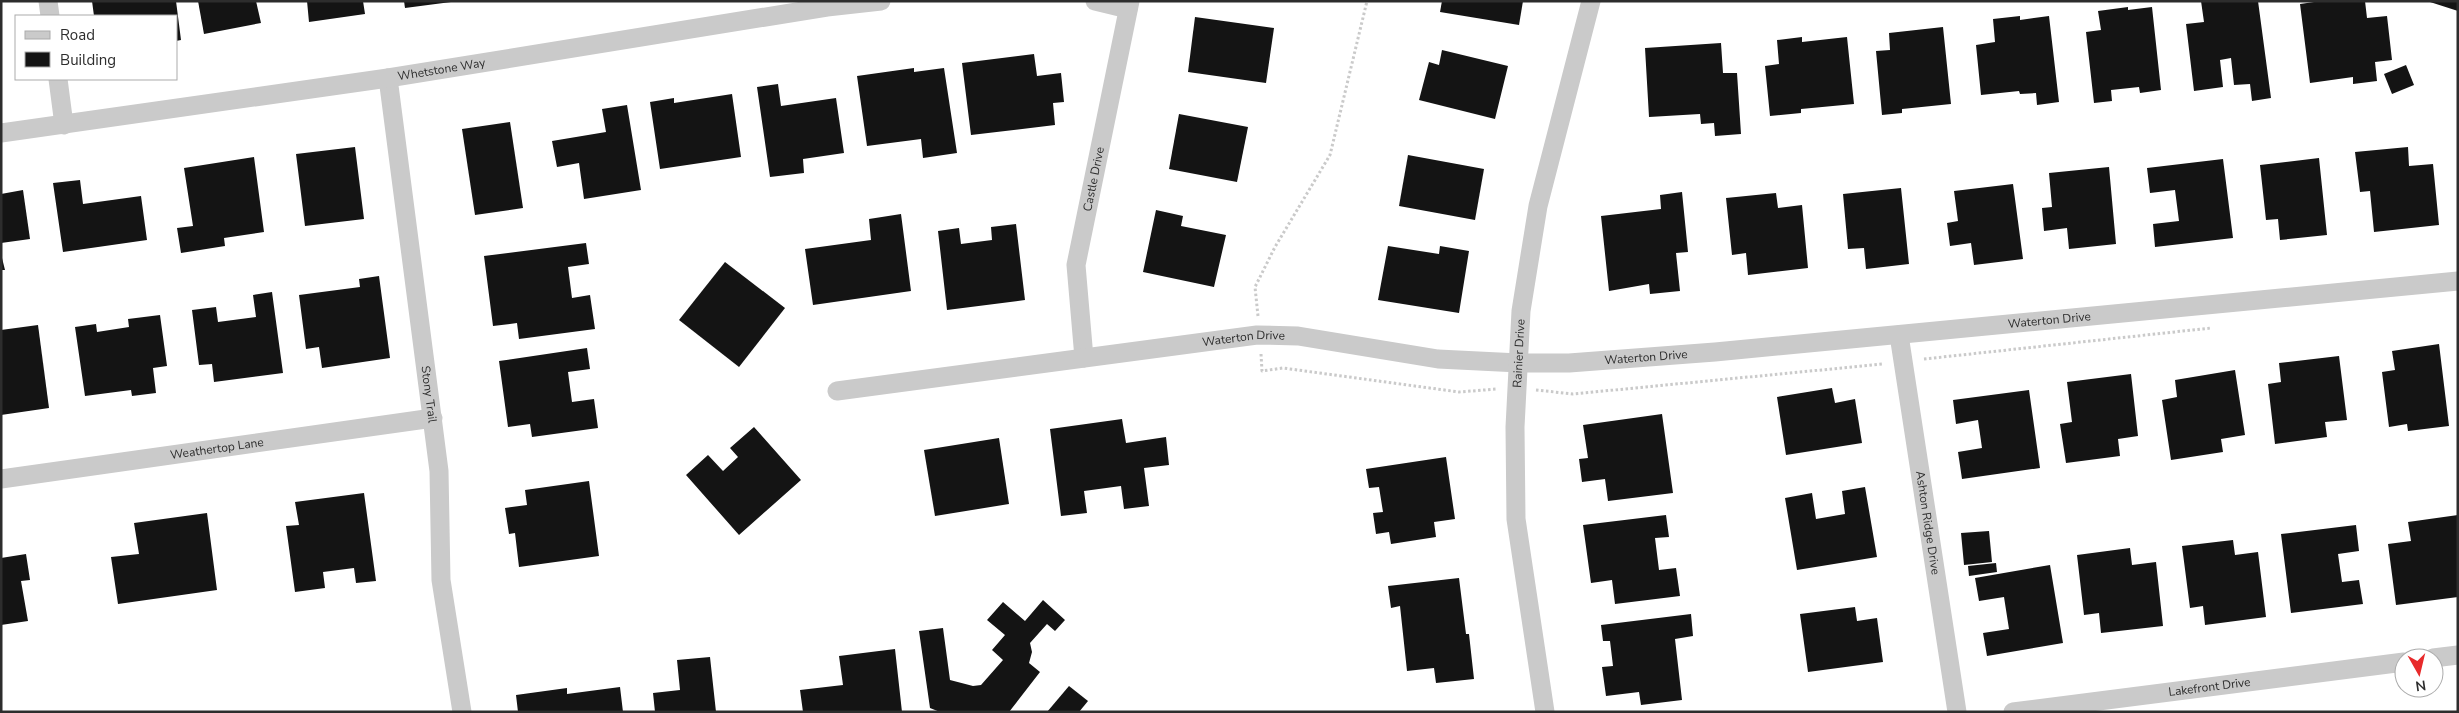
<svg xmlns="http://www.w3.org/2000/svg" width="2459" height="713" viewBox="0 0 2459 713" font-family="'Nunito Sans',sans-serif">
  <style>
    .building { fill: #141414 }
    .lines { fill: none; stroke-linecap: round; stroke-linejoin: round }
    .path { stroke: #cacaca; stroke-width: 3; stroke-dasharray: 2.5 2.5; stroke-linecap: butt }
    .street { stroke: #cacaca; stroke-width: 19 }
    .labels { text-anchor: middle; stroke-width: 5; stroke-linejoin: round; paint-order: stroke }
    .street-label { font-size: 12px; fill: #2d2d2d; stroke: #fff }
  </style>
  <rect width="100%" height="100%" fill="#fff"/>
  <g class="building">
    <polygon points="92,1 176,1 181,40 176,41 176,16 94,16"/>
    <polygon points="198,1 256,1 261,23 204,34"/>
    <polygon points="307,1 363,1 365,14 309,22"/>
    <polygon points="404,1 451,1 451,2 405,8"/>
    <polygon points="1442,1 1523,1 1519,25 1440,12"/>
    <polygon points="2201,1 2258,1 2271,98 2252,101 2250,84 2234,85 2231,58 2220,60 2223,87 2194,91 2186,24 2204,22"/>
    <polygon points="2321,1 2365,1 2367,18 2387,16 2392,60 2375,62 2377,81 2353,84 2353,77 2310,83 2300,4"/>
    <polygon points="2431,1 2458,1 2458,11 2430,2"/>
    <polygon points="2128,7 2128,10 2152,7 2161,90 2140,93 2139,87 2111,90 2112,101 2094,103 2086,32 2101,30 2098,11"/>
    <polygon points="2020,16 2020,20 2049,16 2059,102 2037,105 2036,93 2020,94 2019,91 1981,95 1976,45 1995,42 1993,19"/>
    <polygon points="1195,17 1274,28 1266,83 1188,72"/>
    <polygon points="1943,27 1951,104 1902,109 1902,113 1882,115 1876,51 1890,50 1889,33"/>
    <polygon points="1802,37 1802,42 1847,37 1854,104 1801,109 1801,113 1770,116 1765,66 1779,64 1777,40"/>
    <polygon points="1721,43 1723,73 1737,73 1741,134 1715,136 1714,123 1701,124 1700,114 1649,117 1645,48"/>
    <polygon points="1442,50 1508,66 1495,119 1419,100 1429,62 1439,65"/>
    <polygon points="1034,54 1037,76 1061,73 1064,102 1053,103 1055,125 971,135 962,63"/>
    <polygon points="2406,65 2414,85 2392,94 2384,74"/>
    <polygon points="914,68 914,72 944,68 957,153 923,158 921,139 867,146 857,76"/>
    <polygon points="778,84 781,106 836,98 844,153 803,159 804,173 770,177 757,87"/>
    <polygon points="732,94 741,157 660,169 650,102 674,98 674,103"/>
    <polygon points="627,105 641,190 584,199 579,163 557,167 552,141 606,132 602,109"/>
    <polygon points="1179,114 1248,127 1237,182 1169,169"/>
    <polygon points="510,122 523,208 475,215 462,129"/>
    <polygon points="355,147 364,219 305,226 296,154"/>
    <polygon points="2408,147 2409,166 2433,164 2439,225 2374,232 2370,191 2360,192 2355,152"/>
    <polygon points="1408,155 1484,169 1475,220 1399,206"/>
    <polygon points="254,157 264,232 224,238 225,246 181,253 177,228 193,226 184,168"/>
    <polygon points="2319,158 2327,235 2280,240 2278,219 2266,220 2260,165"/>
    <polygon points="2223,159 2233,238 2155,247 2153,224 2179,221 2175,190 2150,193 2147,168"/>
    <polygon points="2109,167 2116,244 2069,249 2067,228 2044,231 2042,208 2052,207 2049,173"/>
    <polygon points="80,180 83,204 141,196 147,240 63,252 53,183"/>
    <polygon points="2013,184 2023,259 1974,265 1971,243 1950,246 1947,223 1958,221 1954,191"/>
    <polygon points="1901,188 1909,264 1866,269 1864,248 1848,249 1843,194"/>
    <polygon points="23,190 30,239 1,243 1,194"/>
    <polygon points="1682,192 1688,252 1676,253 1680,291 1650,294 1649,284 1609,291 1601,216 1661,209 1660,195"/>
    <polygon points="1776,193 1778,208 1802,205 1808,268 1748,275 1746,253 1732,255 1726,198"/>
    <polygon points="1156,210 1183,216 1181,226 1226,235 1214,287 1143,272"/>
    <polygon points="901,214 911,291 813,305 805,249 871,240 869,219"/>
    <polygon points="1016,224 1025,300 947,310 938,231 959,228 961,244 992,240 991,227"/>
    <polygon points="586,243 589,264 568,267 572,298 590,295 595,329 519,339 517,323 493,326 484,256"/>
    <polygon points="1388,246 1439,254 1440,246 1469,251 1459,313 1378,300"/>
    <polygon points="1,254 5,270 1,270"/>
    <polygon points="725,262 785,308 739,367 679,320"/>
    <polygon points="379,276 390,358 322,368 319,347 306,349 299,295 360,287 359,279"/>
    <polygon points="272,292 283,373 214,382 212,364 199,365 192,310 216,307 218,322 256,317 253,295"/>
    <polygon points="160,315 167,366 153,368 156,393 132,396 131,390 85,396 75,327 96,324 97,332 129,327 128,319"/>
    <polygon points="38,325 49,408 1,415 1,330"/>
    <polygon points="2439,344 2449,426 2408,431 2407,424 2389,427 2382,372 2395,370 2392,351"/>
    <polygon points="587,348 590,369 568,372 572,402 594,399 598,428 532,437 530,424 508,427 499,361"/>
    <polygon points="2339,356 2347,420 2325,422 2327,437 2275,444 2268,384 2281,382 2279,363"/>
    <polygon points="2235,370 2245,435 2221,439 2223,452 2171,460 2162,400 2177,397 2175,380"/>
    <polygon points="2131,374 2138,436 2118,439 2120,456 2066,463 2060,424 2072,422 2067,382"/>
    <polygon points="1832,388 1835,403 1855,399 1862,443 1786,455 1777,397"/>
    <polygon points="2029,390 2040,468 1962,479 1958,452 1982,448 1978,420 1956,424 1953,400"/>
    <polygon points="1662,414 1673,493 1608,501 1605,479 1582,482 1579,459 1588,458 1583,425"/>
    <polygon points="1122,419 1126,443 1166,437 1169,465 1144,468 1149,506 1124,509 1121,486 1084,491 1087,513 1061,516 1050,429"/>
    <polygon points="754,427 801,480 739,535 686,475 708,455 723,471 738,457 730,448"/>
    <polygon points="999,438 1009,504 935,516 924,450"/>
    <polygon points="1446,457 1455,519 1434,522 1436,537 1391,544 1389,532 1376,534 1373,513 1383,512 1379,487 1369,488 1366,469"/>
    <polygon points="589,481 599,556 519,567 515,533 509,534 505,508 527,505 525,490"/>
    <polygon points="1865,487 1877,557 1797,570 1785,498 1812,493 1816,519 1845,514 1842,491"/>
    <polygon points="364,493 376,581 356,583 354,568 323,572 325,588 295,592 286,526 299,525 295,502"/>
    <polygon points="207,513 217,590 118,604 111,557 139,554 134,523"/>
    <polygon points="1666,515 1669,537 1655,538 1659,570 1676,568 1680,596 1615,604 1612,580 1591,583 1583,525"/>
    <polygon points="2458,515 2458,597 2396,605 2388,544 2411,541 2408,522"/>
    <polygon points="2356,525 2359,551 2338,554 2342,582 2359,580 2363,604 2291,613 2281,534"/>
    <polygon points="1989,531 1992,562 1964,565 1961,533"/>
    <polygon points="2233,540 2235,555 2258,552 2266,617 2205,625 2203,606 2190,608 2182,546"/>
    <polygon points="2130,548 2132,565 2156,562 2163,626 2101,633 2099,613 2084,615 2077,555"/>
    <polygon points="26,554 30,580 21,581 28,621 1,625 1,558"/>
    <polygon points="1996,563 1997,572 1969,576 1968,566"/>
    <polygon points="2050,565 2063,643 1987,656 1983,633 2009,629 2004,597 1979,601 1975,578"/>
    <polygon points="1459,578 1466,634 1469,634 1474,679 1436,683 1434,668 1407,671 1400,606 1391,608 1388,586"/>
    <polygon points="1043,600 1065,620 1055,631 1047,624 1030,643 1032,652 1029,663 1040,672 1009,712 940,712 930,708 919,631 943,628 950,680 973,686 981,685 1003,660 992,650 1005,635 987,620 1003,602 1025,621"/>
    <polygon points="1855,607 1857,621 1877,618 1883,662 1808,672 1800,614"/>
    <polygon points="1691,614 1693,636 1675,639 1682,700 1641,705 1639,692 1606,696 1602,667 1613,666 1610,641 1603,641 1601,625"/>
    <polygon points="895,649 902,712 803,712 800,690 843,685 839,656"/>
    <polygon points="710,657 716,712 655,712 653,693 680,690 677,660"/>
    <polygon points="1069,686 1088,701 1079,712 1047,712"/>
    <polygon points="620,687 623,712 518,712 516,695 567,688 567,694"/>
  </g>
  <g class="lines">
    <g class="path">
      <polyline points="1258,316 1255,287 1275,247 1330,155 1367,1"/>
      <polyline points="1261,354 1262,371 1283,368 1459,392 1497,389"/>
      <polyline points="1924,359 2211,328"/>
      <polyline points="1536,390 1573,394 1883,364"/>
    </g>
    <g class="street">
      <polyline points="48,1 50,16"/>
      <polyline points="1095,1 1128,9"/>
      <path id="s1" d="M388 78 439 471 441 580 462 712"/>
      <polyline points="58,79 64,125"/>
      <path id="s2" d="M1 133 388 78 827 7 881 1"/>
      <path id="s3" d="M1899 335 1957 712"/>
      <path id="s4" d="M1084 358 1076 265 1130 1"/>
      <path id="s5" d="M837 391 1257 335 1298 336 1438 359 1519 363H1569L1715 352 2458 281"/>
      <path id="s6" d="M1 479 433 418"/>
      <polyline points="2433,658 2458,655"/>
      <path id="s7" d="M1545 712 1516 519 1515 427 1521 311 1538 206 1591 1"/>
      <path id="s8" d="M2013 712 2404 662"/>
    </g>
  </g>
  <g class="labels">
    <g class="street-label">
      <text dy="4" stroke="none"><textPath href="#s2" startOffset="445">Whetstone Way</textPath></text>
      <text dy="4" stroke="none"><textPath href="#s4" startOffset="181">Castle Drive</textPath></text>
      <text dy="4" stroke="none"><textPath href="#s5" startOffset="1220">Waterton Drive</textPath></text>
      <text dy="4" stroke="none"><textPath href="#s5" startOffset="410">Waterton Drive</textPath></text>
      <text dy="4" stroke="none"><textPath href="#s7" startOffset="361">Rainier Drive</textPath></text>
      <text dy="4" stroke="none"><textPath href="#s5" startOffset="815">Waterton Drive</textPath></text>
      <text dy="4" stroke="none"><textPath href="#s1" startOffset="319">Stony Trail</textPath></text>
      <text dy="4" stroke="none"><textPath href="#s6" startOffset="218">Weathertop Lane</textPath></text>
      <text dy="4" stroke="none"><textPath href="#s3" startOffset="190">Ashton Ridge Drive</textPath></text>
      <text dy="4" stroke="none"><textPath href="#s8" startOffset="198">Lakefront Drive</textPath></text>
    </g>
  </g>
  <rect width="2459" height="713" fill="none" stroke="#2d2d2d" stroke-width="5"/>
  <rect x="15" y="15" width="162" height="65" fill="#ffffff" stroke="#ababab"/>
  <rect x="25" y="31" width="25" height="8" fill="#cacaca" stroke="#ababab"/>
  <text x="60" y="40" font-size="15" fill="#2d2d2d">Road</text>
  <rect x="25" y="52" width="25" height="15" fill="#141414" stroke="#ababab"/>
  <text x="60" y="65" font-size="15" fill="#2d2d2d">Building</text>
  <g transform="translate(2419 673) rotate(172)"><circle r="24" fill="#ffffff" stroke="#ababab"/>
  <path d="M0-4L9 19L0 12L-9 19Z" fill="#e82a2b"/>
  <text y="-8" font-size="14" font-weight="bold" text-anchor="middle" fill="#2d2d2d">N</text>
  </g>
</svg>
